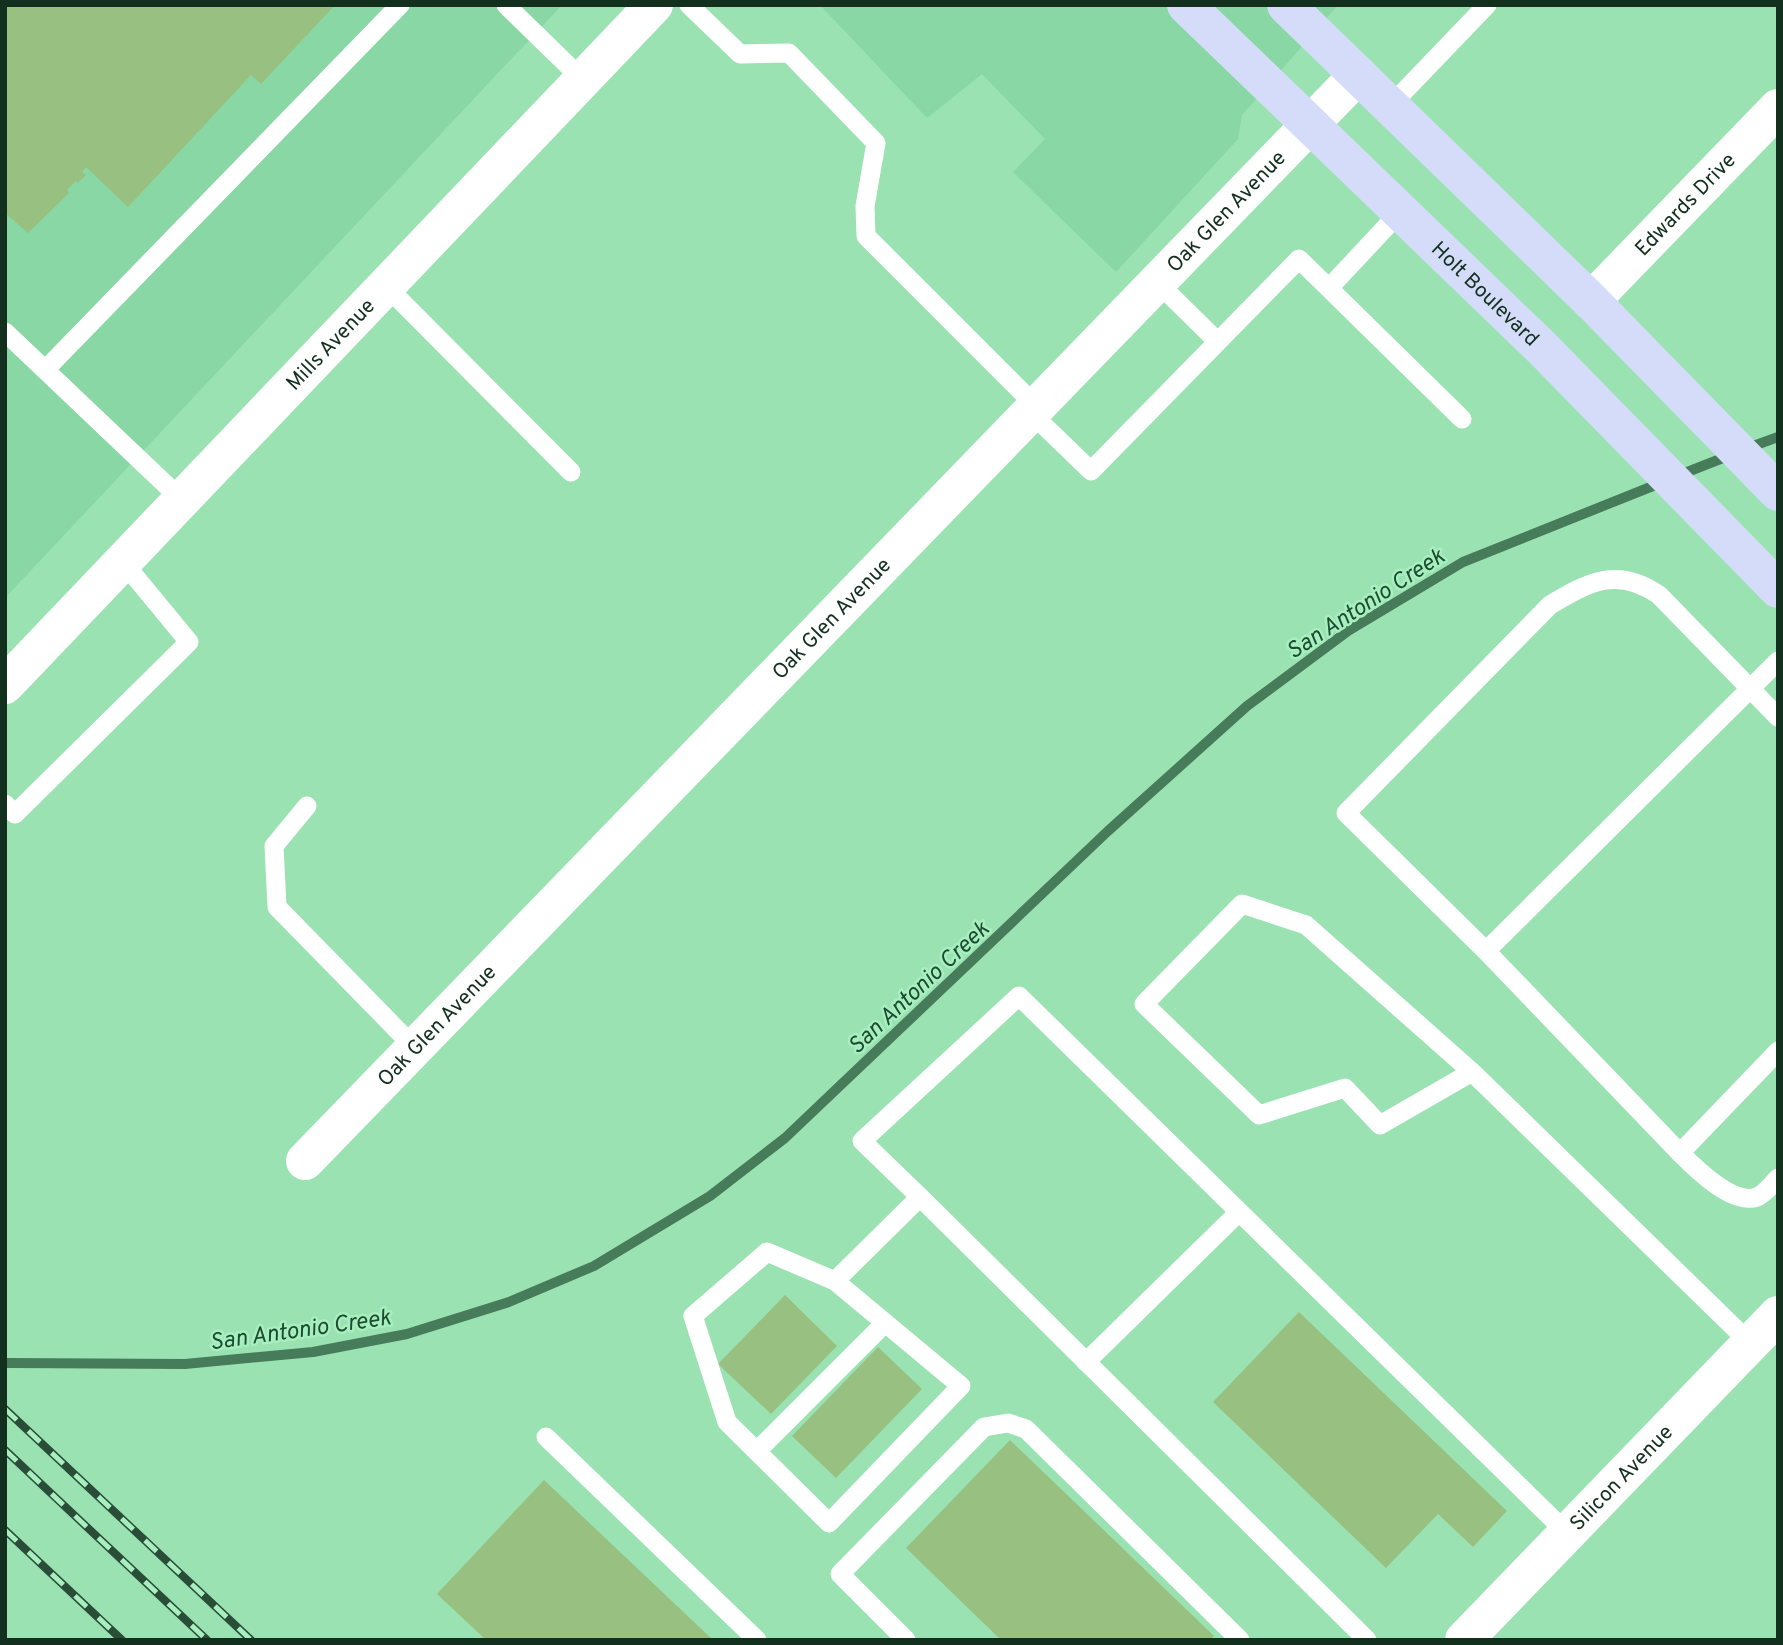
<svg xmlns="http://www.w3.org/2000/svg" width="1783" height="1645" viewBox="0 0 1783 1645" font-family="Overpass,sans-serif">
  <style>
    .built { fill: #88d7a4 }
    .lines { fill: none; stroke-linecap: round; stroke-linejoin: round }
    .stream { stroke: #477c5a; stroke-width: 10 }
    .building { fill: #97c081 }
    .service { stroke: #fff; stroke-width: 19 }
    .minor { stroke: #fff; stroke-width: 38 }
    .primary { stroke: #d5dcf9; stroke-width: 38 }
    .rail-casing { stroke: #2a4d38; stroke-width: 8 }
    .rail { stroke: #a8efc0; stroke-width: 5; stroke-dasharray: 16; stroke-linecap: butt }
    .labels { text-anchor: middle; stroke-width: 5; stroke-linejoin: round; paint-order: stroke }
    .street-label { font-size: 21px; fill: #13301f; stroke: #a8efc0 }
    .water-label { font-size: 23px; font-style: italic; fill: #1c4c30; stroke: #a8efc0 }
  </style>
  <rect width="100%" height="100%" fill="#9be2b3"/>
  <g class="built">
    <polygon points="5,5 562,5 5,598"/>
    <polygon points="820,5 1338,5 1242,115 1238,139 1116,272 1013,172 1045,139 982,74 927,118"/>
  </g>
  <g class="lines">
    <g class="stream">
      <polyline points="1745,449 1778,437"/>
      <polyline points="1677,476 1728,456"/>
      <polyline points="7,1363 185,1364 313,1352 407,1334 509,1302 594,1266 710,1196 785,1138 1108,831 1247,706 1348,631 1463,562 1663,482"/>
    </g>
  </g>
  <g class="building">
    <polygon points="5,5 335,5 261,84 251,75 128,207 86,167 82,172 86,175 78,183 76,181 67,190 69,193 28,233 5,213"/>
    <polygon points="785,1295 837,1346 771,1414 718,1364"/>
    <polygon points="1299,1312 1507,1511 1473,1547 1438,1514 1386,1568 1213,1402"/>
    <polygon points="878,1347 922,1389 836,1478 792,1436"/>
    <polygon points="1010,1440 1214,1636 1210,1640 1001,1640 906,1548"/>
    <polygon points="544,1480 713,1640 486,1640 437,1594"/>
  </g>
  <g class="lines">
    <g class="service">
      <polyline points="506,5 583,80"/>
      <polyline points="689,5 740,54 789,53 876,143 865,206 866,236 1038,408"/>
      <polyline points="1390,106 1487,5"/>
      <polyline points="1158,283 1217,341"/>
      <polyline points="386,286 571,472"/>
      <polyline points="1329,288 1401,211"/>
      <polyline points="5,332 182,500"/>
      <polyline points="45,370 400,5"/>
      <polyline points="1032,414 1091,471 1299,259 1462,419"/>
      <polyline points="1778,661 1486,951 1680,1153 1778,1051"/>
      <polyline points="5,804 15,814 189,642 123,562"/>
      <polyline points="307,806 274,846 277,907 416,1049"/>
      <path d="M1486 951 1346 813 1550 605C1589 582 1617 566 1659 595L1778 717"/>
      <polyline points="1472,1072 1380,1125 1345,1088 1259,1115 1144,1004 1242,904 1306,925 1472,1072 1750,1343"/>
      <path d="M1680 1153C1695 1168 1733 1206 1757 1197 1765 1194 1772 1184 1778 1178"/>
      <polyline points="920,1197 862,1141 1019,996 1567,1533"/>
      <polygon points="767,1252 835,1281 961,1386 829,1523 727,1422 693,1316"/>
      <polyline points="835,1281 920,1197 1367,1640"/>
      <polyline points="1086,1362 1239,1212"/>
      <polyline points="546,1437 757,1640"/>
      <polyline points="757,1451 885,1323"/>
      <polyline points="906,1640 840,1574 984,1427 1008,1423 1026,1429 1240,1640"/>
    </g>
    <g class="minor">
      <path id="s1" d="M1591 301 1778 108"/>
      <path id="s2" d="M5 685 654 5"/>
      <path id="s3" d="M305 1161 1358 75"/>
      <path id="s4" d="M1464 1640 1778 1315"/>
    </g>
    <g class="primary">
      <path id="s5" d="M1186 5 1542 348 1778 589"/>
      <polyline points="1286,5 1591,301 1778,492"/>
    </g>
    <defs>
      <g id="rail">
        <polyline points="5,1409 251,1640"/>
        <polyline points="5,1450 207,1640"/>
        <polyline points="5,1530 122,1640"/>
      </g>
    </defs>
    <use href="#rail" class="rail-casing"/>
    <use href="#rail" class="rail"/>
  </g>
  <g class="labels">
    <g class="street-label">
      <text dy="7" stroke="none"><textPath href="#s1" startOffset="135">Edwards Drive</textPath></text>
      <text dy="7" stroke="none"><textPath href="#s3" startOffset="1323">Oak Glen Avenue</textPath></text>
      <text dy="7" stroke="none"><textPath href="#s5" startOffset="416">Holt Boulevard</textPath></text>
      <text dy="7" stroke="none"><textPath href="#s2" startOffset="471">Mills Avenue</textPath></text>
      <text dy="7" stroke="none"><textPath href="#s3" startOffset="756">Oak Glen Avenue</textPath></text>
      <text dy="7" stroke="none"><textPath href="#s3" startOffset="189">Oak Glen Avenue</textPath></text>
      <text dy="7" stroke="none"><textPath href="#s4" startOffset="226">Silicon Avenue</textPath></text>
    </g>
    <g class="water-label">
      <text transform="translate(1365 603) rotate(-33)" y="8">San Antonio Creek</text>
      <text transform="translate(918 987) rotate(-43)" y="8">San Antonio Creek</text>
      <text transform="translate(300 1329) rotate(-8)" y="8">San Antonio Creek</text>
    </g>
  </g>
  <rect width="1783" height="1645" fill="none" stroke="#13301f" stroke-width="14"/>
</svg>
